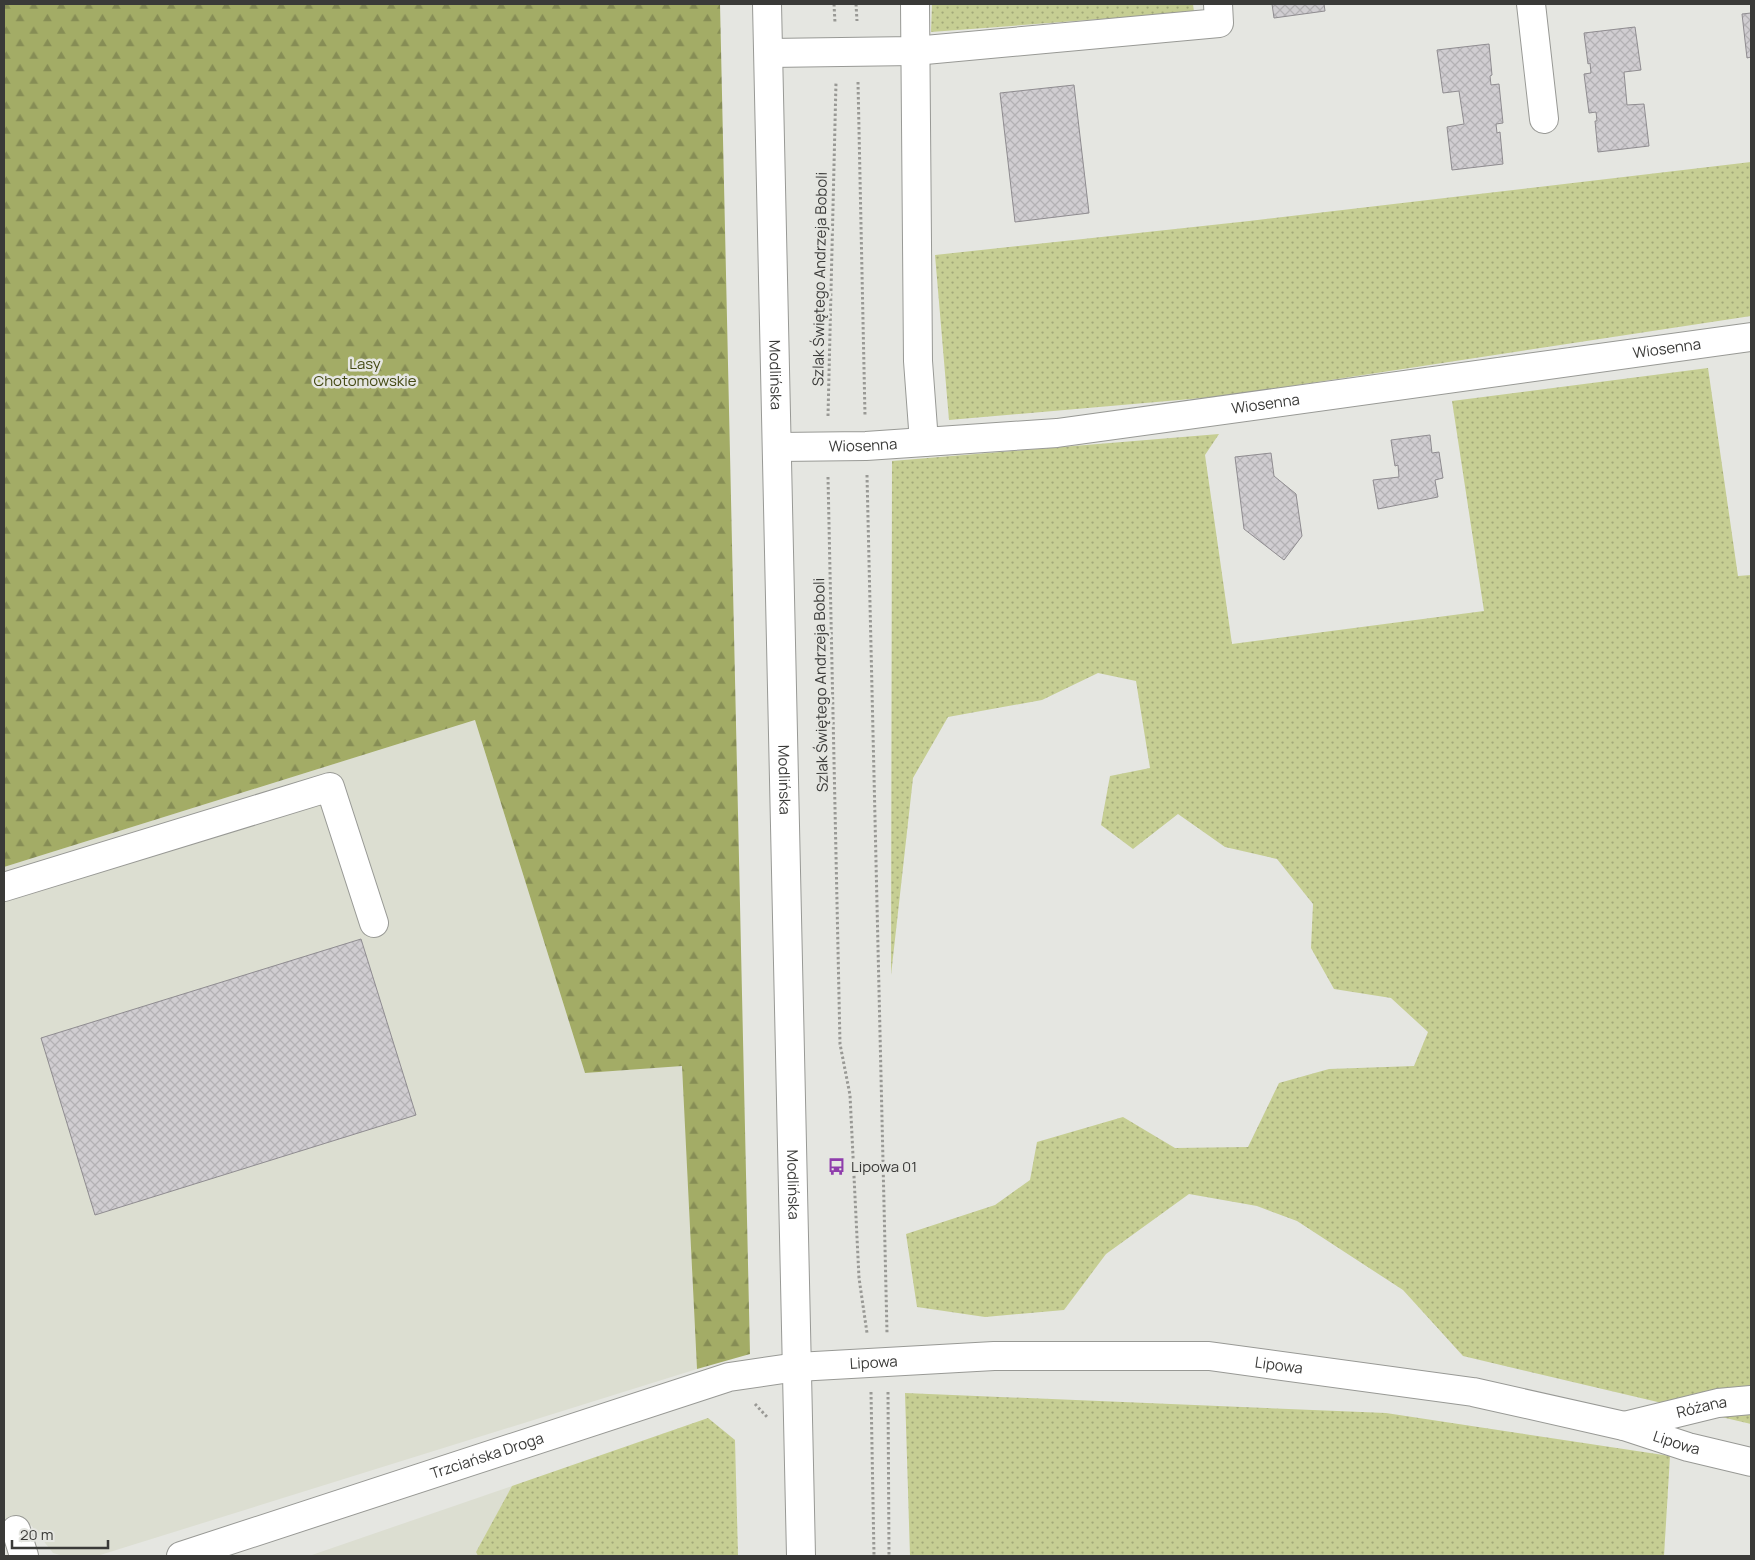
<svg xmlns="http://www.w3.org/2000/svg" width="1755" height="1560" viewBox="0 0 1755 1560" font-family="Manrope,sans-serif">
  <style>
    .built { fill: #dcded1 }
    .grass { fill: url(#grass-dots) }
    .forest { fill: url(#forest-firs) }
    .building { fill: url(#building-cross-hatch); stroke: #8f8c90 }
    .lines { fill: none; stroke-linecap: round; stroke-linejoin: round }
    .minor-casing { stroke: #989995; stroke-width: 30 }
    .major-casing { stroke: #989995; stroke-width: 30 }
    .path { stroke: #999995; stroke-width: 3; stroke-dasharray: 2.5 2.5; stroke-linecap: butt }
    .minor { stroke: #fff; stroke-width: 28 }
    .major { stroke: #fff; stroke-width: 28 }
    .labels { text-anchor: middle; stroke-width: 5; stroke-linejoin: round; paint-order: stroke }
    .street-label { font-size: 15px; fill: #3a3a38; stroke: #e5e6e1 }
    .park-label { font-size: 15px; fill: #454a15; stroke: #e5e6e1 }
    .poi-label { font-size: 15px; fill: #3a3a38; stroke: #e5e6e1; text-anchor: start }
  </style>
  <defs>
    <pattern id="grass-dots" width="8" height="8" patternUnits="userSpaceOnUse" patternTransform="scale(1.25)"><rect width="8" height="8" fill="#c6ce93"/><path d="M2 2h.1M6 6h.1" fill="none" stroke="#a2a879" stroke-width="1.8" stroke-linecap="round"/></pattern>
    <pattern id="forest-firs" width="22" height="20" patternUnits="userSpaceOnUse" patternTransform="scale(1.25)"><rect width="22" height="20" fill="#a3ac66"/><path d="M5 1l3.5 6h-7zM16 11l3.5 6h-7z" fill="#868d55"/></pattern>
    <pattern id="building-cross-hatch" width="8" height="8" patternUnits="userSpaceOnUse" patternTransform="scale(1.25)"><rect width="8" height="8" fill="#d0cdd1"/><path d="M0 0l8 8M0 8l8-8" fill="none" stroke="#b3b1b4"/></pattern>
  </defs>
  <rect width="100%" height="100%" fill="#e5e6e1"/>
  <g class="built">
    <polygon points="475,720 585,1073 682,1065 697,1369 97,1556 63,1556 53,1553 31,1525 4,1534 4,867"/>
    <polygon points="512,1486 476,1552 478,1556 309,1556"/>
  </g>
  <g class="grass">
    <polygon points="932,4 1193,4 1194,12 931,32"/>
    <polygon points="1751,162 1751,316 1225,396 949,420 935,255 1249,221"/>
    <polygon points="1708,368 1738,576 1751,575 1751,1424 1463,1356 1403,1290 1297,1221 1257,1206 1189,1194 1106,1254 1064,1310 985,1317 917,1307 906,1234 995,1205 1030,1180 1037,1142 1123,1117 1175,1148 1248,1147 1279,1083 1329,1069 1414,1066 1428,1032 1391,998 1334,989 1311,948 1313,904 1277,859 1225,847 1178,814 1133,849 1101,825 1110,776 1150,768 1136,681 1098,673 1042,700 948,717 913,778 891,975 892,461 1219,434 1205,455 1232,644 1484,611 1452,401"/>
    <polygon points="905,1393 1386,1413 1670,1456 1664,1556 910,1556"/>
    <polygon points="708,1418 735,1440 738,1556 478,1556 476,1552 512,1486"/>
  </g>
  <polygon class="forest" points="4,4 720,4 750,1354 697,1369 682,1066 585,1073 475,720 4,867"/>
  <g class="building">
    <polygon points="1272,4 1324,4 1325,11 1274,18"/>
    <polygon points="1751,13 1751,57 1747,58 1742,14"/>
    <polygon points="1635,27 1641,70 1624,72 1627,105 1644,104 1649,146 1598,152 1595,121 1597,121 1596,112 1589,113 1584,74 1591,73 1590,63 1588,64 1584,33"/>
    <polygon points="1489,44 1492,75 1490,76 1491,85 1499,84 1503,123 1496,124 1497,133 1500,132 1503,164 1452,170 1447,127 1464,124 1459,91 1443,93 1437,50"/>
    <polygon points="1074,85 1089,213 1015,222 1000,93"/>
    <polygon points="1430,435 1432,453 1439,452 1443,478 1435,480 1438,497 1378,509 1373,480 1399,477 1398,465 1395,466 1391,440"/>
    <polygon points="1271,453 1274,476 1296,494 1302,536 1284,560 1244,529 1235,457"/>
    <polygon points="361,939 416,1115 95,1215 41,1038"/>
  </g>
  <g class="lines">
    <defs>
      <g id="minor">
        <polyline points="915,4 918,361 924,442"/>
        <polyline points="1531,4 1544,119"/>
        <polyline points="769,53 914,51 1219,23 1218,4"/>
        <path id="s1" d="M778 447 866 446 1057 433 1751 337"/>
        <polyline points="4,887 330,787 374,923"/>
        <path id="s2" d="M1624 1426 1718 1403 1751 1400"/>
        <polyline points="16,1530 24,1556"/>
        <path id="s3" d="M181 1556 729 1377 797 1367 994 1356H1209L1473 1392 1624 1426 1688 1447 1751 1462"/>
      </g>
      <g id="major">
        <path id="s4" d="M767 4 801 1556"/>
      </g>
    </defs>
    <use href="#minor" class="minor-casing"/>
    <use href="#major" class="major-casing"/>
    <g class="path">
      <polyline points="834,4 835,23"/>
      <polyline points="856,4 857,21"/>
      <polyline points="858,82 865,416"/>
      <polyline points="828,416 836,82"/>
      <polyline points="867,475 887,1333"/>
      <polyline points="828,477 840,1044 850,1095 859,1278 867,1333"/>
      <polyline points="871,1392 874,1556"/>
      <polyline points="888,1392 889,1556"/>
      <polyline points="755,1404 768,1418"/>
    </g>
    <use href="#minor" class="minor"/>
    <use href="#major" class="major"/>
  </g>
  <defs>
    <symbol id="bus-bare" viewBox="-9 -9 18 18"><path d="M-5-6H5V4H4V6H2V4H-2V6H-4V4H-5ZM-3.5-4V0h7V-4ZM-3.5 1.2v1.5H-2V1.2ZM2 1.2v1.5H3.5V1.2Z" fill="#8f3dac" stroke="#e5e6e1" stroke-width="2.5" paint-order="stroke"/></symbol>
  </defs>
  <g fill-rule="evenodd">
    <use href="#bus-bare" x="824" y="1154" width="25" height="25"/>
  </g>
  <g class="labels">
    <g class="street-label">
      <text transform="translate(820 279) rotate(-89)" y="5">Szlak Świętego Andrzeja Boboli</text>
      <text dy="5" stroke="none"><textPath href="#s1" startOffset="895">Wiosenna</textPath></text>
      <text dy="5" stroke="none"><textPath href="#s4" startOffset="371">Modlińska</textPath></text>
      <text dy="5" stroke="none"><textPath href="#s1" startOffset="490">Wiosenna</textPath></text>
      <text dy="5" stroke="none"><textPath href="#s1" startOffset="85">Wiosenna</textPath></text>
      <text transform="translate(821 685) rotate(-91)" y="5">Szlak Świętego Andrzeja Boboli</text>
      <text dy="5" stroke="none"><textPath href="#s4" startOffset="776">Modlińska</textPath></text>
      <text dy="5" stroke="none"><textPath href="#s4" startOffset="1181">Modlińska</textPath></text>
      <text dy="5" stroke="none"><textPath href="#s3" startOffset="722">Lipowa</textPath></text>
      <text dy="5" stroke="none"><textPath href="#s3" startOffset="1128">Lipowa</textPath></text>
      <text dy="5" stroke="none"><textPath href="#s2" startOffset="80">Różana</textPath></text>
      <text dy="5" stroke="none"><textPath href="#s3" startOffset="1534">Lipowa</textPath></text>
      <text dy="5" stroke="none"><textPath href="#s3" startOffset="322">Trzciańska Droga</textPath></text>
    </g>
    <g class="park-label">
      <text x="365" y="369">Lasy<tspan x="365" dy="17">Chotomowskie</tspan></text>
    </g>
    <g class="poi-label">
      <text x="851" y="1172">Lipowa 01</text>
    </g>
  </g>
  <rect width="1755" height="1560" fill="none" stroke="#3a3a38" stroke-width="10"/>
  <path d="M12 1540v8h96v-8" fill="none" stroke="#3a3a38" stroke-width="2.5"/>
  <text x="20" y="1540" font-size="15" fill="#3a3a38" stroke="#e5e6e1" stroke-width="4" paint-order="stroke">20 m</text>
</svg>
